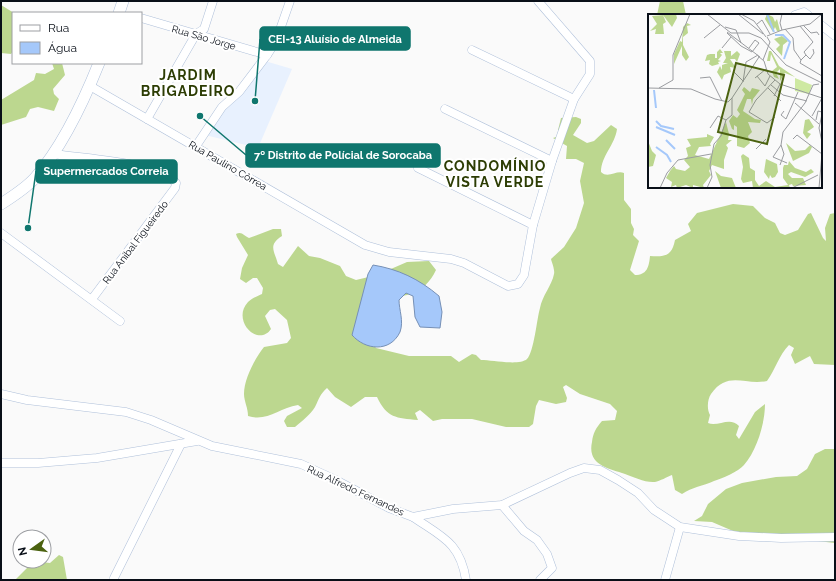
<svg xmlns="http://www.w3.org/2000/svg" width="836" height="581" viewBox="0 0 836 581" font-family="Raleway,sans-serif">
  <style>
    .built { fill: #e8f1fe }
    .forest { fill: #bcd78f }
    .water { fill: #a5c8fa; stroke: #7690b6 }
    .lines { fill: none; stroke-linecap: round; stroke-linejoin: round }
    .street-casing { stroke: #afc0da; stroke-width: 9 }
    .secondary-casing { stroke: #afc0da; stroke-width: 12 }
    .street { stroke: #fff; stroke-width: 8 }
    .secondary { stroke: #fff; stroke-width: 11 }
    .labels { text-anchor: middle; stroke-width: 4; stroke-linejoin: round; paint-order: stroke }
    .street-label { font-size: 10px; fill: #090f18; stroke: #fff }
    .district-label { font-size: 14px; font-weight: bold; letter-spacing: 1px; fill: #2d3d04; stroke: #fff }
    .inset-river { fill: none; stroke: #a5c8fa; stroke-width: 2 }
    .inset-road { fill: none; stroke: #9a9ca0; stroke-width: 1 }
    .view { fill: #4b6210; fill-opacity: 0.15; stroke: #4b6210; stroke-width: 2 }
    .inset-edge { fill: none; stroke: #090f18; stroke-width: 2 }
    .leader { fill: none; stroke: #0f766e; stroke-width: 1.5 }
    .callout-dot { fill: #0f766e; stroke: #fff; stroke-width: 1.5 }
    .callout { fill: #0f766e; stroke: #0f766e; stroke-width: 1.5 }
    .callout-label { font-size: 11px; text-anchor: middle; font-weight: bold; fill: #fff }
  </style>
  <rect width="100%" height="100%" fill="#fafafa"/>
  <polygon class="built" points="265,61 292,69 258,148 205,135 224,109"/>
  <g class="forest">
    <polygon points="660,1 683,1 686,15 657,15"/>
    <polygon points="1,5 14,13 13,51 11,54 1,53"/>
    <polygon points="52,63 62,63 65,75 53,89 54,94 59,99 54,111 38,107 30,109 26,117 1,125 1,100 34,80 36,73 45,74 54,69"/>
    <path d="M576 117 581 119V123L573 135 587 143 594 141 611 125 617 129C615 145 601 156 601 172 608 179 616 170 624 173V200L631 209V223L634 229 633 235 639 241 630 270 635 275C647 275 649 267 650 256 665 257 672 256 675 240L691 231 688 224 697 213 733 204 753 206 765 218 775 223 780 233 785 235 798 230 808 214 811 213 823 238 826 241 825 228 830 214 835 213V365L814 364 810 356 795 364 791 355 794 348 789 345C779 355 775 370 767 381 745 386 728 370 711 394 707 400 707 410 710 415L708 423C718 427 730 416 739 426L736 435 739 439 755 412 765 404C765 423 757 450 744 465 738 472 723 478 714 481 703 486 692 487 682 494L675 490 672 475C667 477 660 481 655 482 645 483 634 477 625 474 608 468 587 465 592 442 593 433 596 428 602 421L615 420 617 411 610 404 580 394 566 385 563 387 567 398 566 402 556 404 539 400 536 406 533 424 529 427H506L472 419H442L433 421 420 410 415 413 418 420C396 418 387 418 377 397H365L351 407 335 397 327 388C320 394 319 399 315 407 310 415 302 421 295 427H287L284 421 287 416 302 408 298 405C279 408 267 422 248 416 248 408 244 401 244 394 244 379 255 358 264 347L287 343 291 338 287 320 275 309 270 310 265 316 271 329C258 348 231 320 248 302 252 298 258 296 262 294L263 288 257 278H253L246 283 240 279 242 268 248 255 237 237 236 234C242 231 244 236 249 238L273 229H281L282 236C268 245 274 250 278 264L283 267 298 246 309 256 320 258 340 266 346 276 356 280 377 275 407 262 429 261 436 270C424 295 407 295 383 300L370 339 376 348 409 356H451L459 362 472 354 476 355 481 360C493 360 519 366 527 359 534 352 537 318 540 308 542 296 552 285 554 274 555 270 552 263 551 259L564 247 576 228 584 203 580 181 584 163 576 159H566L567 146 553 138 565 134 558 130 561 118Z"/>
    <polygon points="825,449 835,449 835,543 808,540 777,542 754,540 712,522 694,521 702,516 708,504 726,489 742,483 776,477 797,476 807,469 815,454"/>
    <polygon points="59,555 63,557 67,580 15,580 29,566 32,561 50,563"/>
  </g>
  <path class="water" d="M373 265C398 269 419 279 439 296L442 312 440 328 420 327 415 317 413 296 406 293 399 300C399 310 404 321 400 332 390 353 365 350 352 335L368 274Z"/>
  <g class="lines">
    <defs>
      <g id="street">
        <polyline points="795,15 804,12 808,15"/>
        <polyline points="141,18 267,55"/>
        <polyline points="821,25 835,36"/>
        <polyline points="472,50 574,99"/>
        <polyline points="90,86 365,245 389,252 451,259 464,263 508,286 518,284 524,275 533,225 552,161 574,99 590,74 590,61 538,1"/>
        <polyline points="445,109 552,161"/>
        <polyline points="147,119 196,34 204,29 213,1"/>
        <polyline points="196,146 222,107 239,92 267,55 276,41 290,1"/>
        <path d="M53 154C83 158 157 162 176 183L175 188 92 299"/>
        <polyline points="418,168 533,225"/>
        <polyline points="1,233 120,321"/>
        <polyline points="1,394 27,400 126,412 151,420 212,446 301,464 334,479 389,508 413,517 453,509 502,505 570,473 584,468 600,470 618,480 638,493 654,510 680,527 739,536 781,538 835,537"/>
        <polyline points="1,463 38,463 97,458 197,441"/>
        <polyline points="502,505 524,531 537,540 547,554 552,568 540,580"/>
        <path d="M413 517C442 537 460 542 466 580"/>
        <polyline points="114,578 181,444"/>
        <polyline points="665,580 680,527"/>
      </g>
      <g id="secondary">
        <polyline points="119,13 123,1"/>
        <path d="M1 204C12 197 26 188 35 178 63 146 83 103 99 63"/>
      </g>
    </defs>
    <use href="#street" class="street-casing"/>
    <use href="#secondary" class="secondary-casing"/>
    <use href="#street" class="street"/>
    <use href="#secondary" class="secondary"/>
  </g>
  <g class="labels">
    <g class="street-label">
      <text transform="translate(204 37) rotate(16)" y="4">Rua São Jorge</text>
      <text transform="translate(228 165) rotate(30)" y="4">Rua Paulino Côrrea</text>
      <text transform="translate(135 242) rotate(-53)" y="4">Rua Aníbal Figueiredo</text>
      <text transform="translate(356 490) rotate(25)" y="4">Rua Alfredo Fernandes</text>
    </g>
    <g class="district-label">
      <text x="188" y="80">JARDIM<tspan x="188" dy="16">BRIGADEIRO</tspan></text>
      <text x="495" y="171">CONDOMÍNIO<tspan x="495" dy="16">VISTA VERDE</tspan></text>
    </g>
  </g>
  <g transform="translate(648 14)">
    <rect width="174" height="174" fill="#fafafa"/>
    <path d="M147 64 164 71 161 80 147 77Z" fill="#cee9a2"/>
    <path d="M28 0 29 4 24 13 15 1 18 8 15 10 16 20H7L8 15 2 17 9 10 4 2ZM119 0 125 3 127 8 129 5 132 17H129L127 13 125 18 117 5ZM39 9 43 11 39 12 40 19 35 23V31L41 43 38 47 34 41V32L26 50V40L32 27 34 28 35 13ZM134 22 140 27 135 31 134 42 128 35 132 31 126 25ZM72 35 75 39H72L74 41 70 46 73 47 70 48 71 50 64 52 61 50 62 46 57 47 59 41 62 40H67V44H69V38ZM76 37H83V42L89 37 92 40 89 48 87 45H82L88 54 82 53 83 58 76 61 74 66 69 58 72 52 74 56V51L80 49H75L78 44ZM121 37H123L131 52 147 63 137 59 132 67V55L128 59 131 65 126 63 124 57 129 53 123 40 122 47H119ZM96 73 102 78 104 74 112 76 105 85 104 91 103 85H99L95 97 107 105 113 106 112 109 100 108 104 118 100 122 102 129 96 134 89 132V113L86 111V116L84 115 81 107 85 101 89 104 92 100 89 96 97 80 94 76ZM161 105 166 113 159 118 163 120 159 125 155 119 157 106ZM78 108 81 120 80 126H84L78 131 80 134 76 146V155L64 151 61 157 63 161 55 171 56 174 45 171V174L38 171 29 174 28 171 23 173 24 168 18 164 22 157 26 152 28 155 37 157 42 153 36 146 40 142 38 134 43 132 39 125 59 123V120L66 123 62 130 63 132 51 133 47 141 61 145ZM0 127 4 137 8 141 5 152 0 153ZM138 129 147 137 157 136 162 131 164 133 161 139 145 147ZM95 140 101 144 102 154 107 157V166L111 172 118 167 127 173 140 171 135 164V154L136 151H140L141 147 147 154 158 158 163 155 166 158 157 163 143 158 140 160 144 164H155L158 171 145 172 144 170 141 171 142 174H105L104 167 95 169 93 165 95 153 93 142ZM118 145 129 150 130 158 127 163 124 164 122 161 121 165 116 158ZM67 157 73 162 84 164 88 174H73Z" fill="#bcd78f"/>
    <path class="inset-river" d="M119 0 126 18M127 21H135L142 28 136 45M6 76 8 94M8 107 13 112 26 115M8 113 27 121M18 126 27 135M8 133 19 141 23 148"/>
    <path class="inset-road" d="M59 0 83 19H101L113 24 138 51 174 69M90 0 115 20M93 0 106 7 118 23M109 10 114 6 122 20M155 11 163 19 169 18 171 21M152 12 165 28 156 38 158 41M77 13 88 16 93 29M137 15 145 24 146 36 153 46 152 49 174 62M134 16 162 10 174 0M79 18 112 43M79 19 93 32 104 38 111 29 107 26 101 34M119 22 134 16 132 9 134 0M56 24 72 11M74 34 83 23M110 42 116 47 120 60 132 70 174 84M115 46 122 28 119 23M153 46 158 41 162 45 166 39 165 35M86 58 95 67M109 62 117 72 122 62M52 64 62 63 74 87M107 64 118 55M127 66 108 86 101 98 119 109 127 103M95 68 98 48 110 41M123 71 135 81 159 87M0 74 43 75 67 85 80 88 84 84M11 74 25 66V41L42 0M120 74 133 87M126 82 132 70M147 89 171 110M136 97 133 101 138 105 150 78M174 100 171 114 174 128M164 102 174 84M168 106 170 97 174 98M62 114 70 102 78 106M145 125 149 121 174 140M133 131 125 143 139 149M108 135 118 125M132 151 136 140 133 131 135 118 157 89 165 71 171 70M12 174 19 159 30 146 63 140M59 174 64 163 62 151 66 130 73 122 78 106 84 101V84L111 43M144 174 170 161M171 174 174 139"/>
    <path class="view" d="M88 49 136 61 119 130 70 118Z"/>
    <rect width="174" height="174" class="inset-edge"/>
  </g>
  <path class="leader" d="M255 101L260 39M200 116L246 155M28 228L36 171"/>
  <g class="callout-dot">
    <circle cx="255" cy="101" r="4"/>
    <circle cx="200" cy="116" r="4"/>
    <circle cx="28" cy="228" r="4"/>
  </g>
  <g class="callout">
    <rect x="260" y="27" width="150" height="23" rx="4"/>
    <rect x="246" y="144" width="194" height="23" rx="4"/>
    <rect x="36" y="160" width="141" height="23" rx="4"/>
  </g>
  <g class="callout-label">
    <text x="335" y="43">CEI-13 Aluísio de Almeida</text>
    <text x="343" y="159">7º Distrito de Polícial de Sorocaba</text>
    <text x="106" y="175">Supermercados Correia</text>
  </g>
  <rect width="836" height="581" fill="none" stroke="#090f18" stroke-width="4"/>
  <rect x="12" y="12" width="130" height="52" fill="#ffffff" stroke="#9d9fa3"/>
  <rect x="20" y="25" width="20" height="6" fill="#ffffff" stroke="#9d9fa3"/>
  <text x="48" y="32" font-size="12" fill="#090f18">Rua</text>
  <rect x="20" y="42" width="20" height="12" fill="#a5c8fa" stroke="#9d9fa3"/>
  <text x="48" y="52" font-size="12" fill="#090f18">Água</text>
  <g transform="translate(32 549) rotate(256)"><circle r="19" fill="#ffffff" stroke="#9d9fa3"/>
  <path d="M0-3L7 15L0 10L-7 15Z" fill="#4b6210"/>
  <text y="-6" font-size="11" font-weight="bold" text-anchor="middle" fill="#090f18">N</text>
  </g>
</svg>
